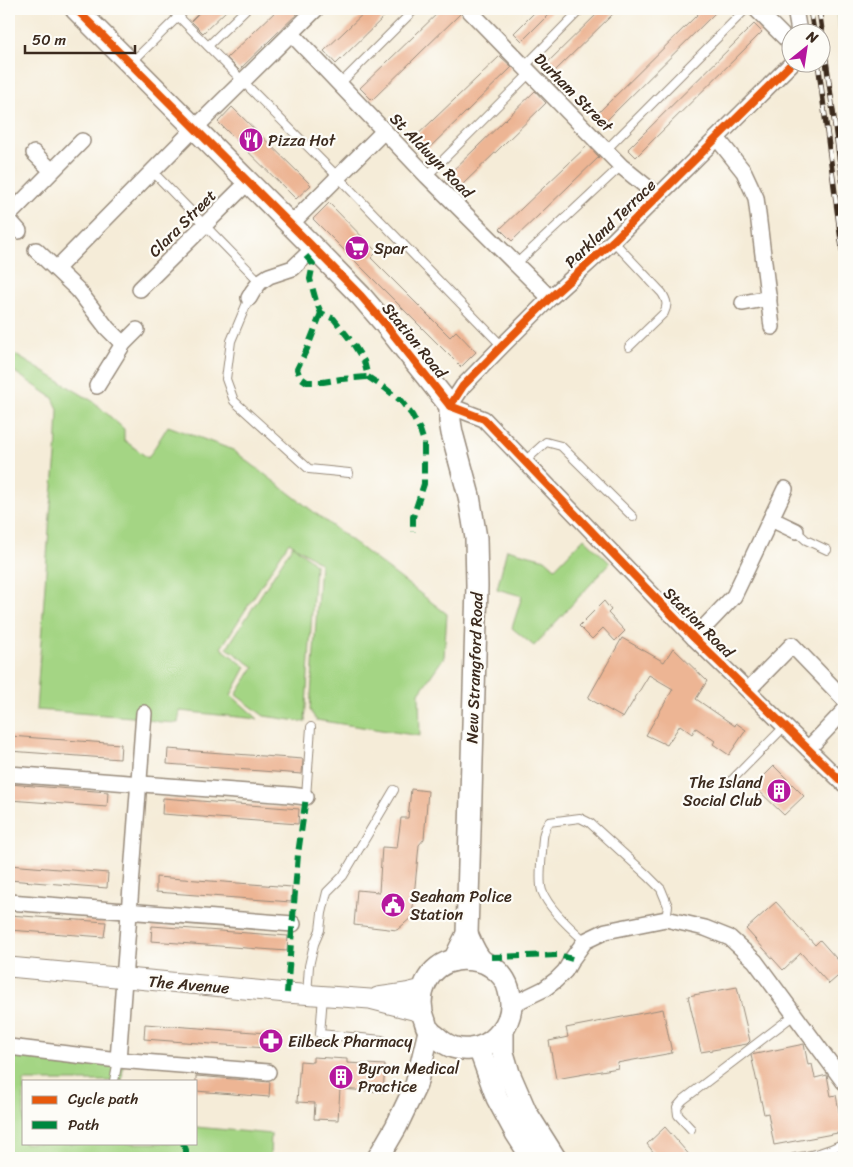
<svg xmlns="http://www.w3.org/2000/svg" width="853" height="1167" viewBox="0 0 853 1167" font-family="Sriracha,sans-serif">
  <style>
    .green { fill: #a4d584; stroke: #708051 }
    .building { fill: #edb594 }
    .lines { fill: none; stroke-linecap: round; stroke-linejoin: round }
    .service-casing { stroke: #988b7b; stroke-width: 10 }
    .minor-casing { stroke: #988b7b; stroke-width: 18 }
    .tertiary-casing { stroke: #988b7b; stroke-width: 21 }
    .secondary-casing { stroke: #988b7b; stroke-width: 24 }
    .service { stroke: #fff; stroke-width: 8 }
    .minor { stroke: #fff; stroke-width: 15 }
    .tertiary { stroke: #fff; stroke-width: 19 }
    .secondary { stroke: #fff; stroke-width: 21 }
    .rail-casing { stroke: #3b2a1e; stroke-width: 5.5 }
    .rail { stroke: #fdfcf7; stroke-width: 4; stroke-dasharray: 11; stroke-linecap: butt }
    .quiet { stroke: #00873e; stroke-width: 6; stroke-dasharray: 12 6; stroke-linecap: butt }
    .cycleway-casing { stroke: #fdfcf7; stroke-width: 11 }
    .cycleway { stroke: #e8590c; stroke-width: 8 }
    .labels { text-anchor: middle; stroke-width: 4.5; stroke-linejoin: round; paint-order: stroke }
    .street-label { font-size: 16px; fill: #3b2a1e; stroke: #fdfcf7 }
    .poi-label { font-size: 16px; fill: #3b2a1e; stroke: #fdfcf7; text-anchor: start }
  </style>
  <rect width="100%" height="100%" fill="#fdfcf7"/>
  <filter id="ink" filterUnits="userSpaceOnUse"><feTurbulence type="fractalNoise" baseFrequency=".02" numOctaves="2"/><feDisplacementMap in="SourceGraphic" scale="10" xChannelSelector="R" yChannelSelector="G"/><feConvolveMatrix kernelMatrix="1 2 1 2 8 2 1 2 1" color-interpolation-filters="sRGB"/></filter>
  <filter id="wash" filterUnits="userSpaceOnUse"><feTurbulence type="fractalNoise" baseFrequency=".0096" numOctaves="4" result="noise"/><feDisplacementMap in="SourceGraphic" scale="20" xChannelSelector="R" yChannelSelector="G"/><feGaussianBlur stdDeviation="1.12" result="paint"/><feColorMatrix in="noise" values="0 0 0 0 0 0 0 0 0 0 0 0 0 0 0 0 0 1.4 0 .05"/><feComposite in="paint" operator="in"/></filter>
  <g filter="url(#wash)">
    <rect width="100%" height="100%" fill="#f5ecd8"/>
    <g class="green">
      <polygon points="837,9 844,9 844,72"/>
      <polygon points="9,351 94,402 124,429 124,440 148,458 168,426 233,450 447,614 444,657 419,693 420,736 316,720 310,710 320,563 289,542 221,648 246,667 231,695 258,719 180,711 178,723 160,722 132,717 36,710 50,515 56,456 58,409 53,398 9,368"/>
      <polygon points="584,538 610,563 534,646 512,628 522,596 497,589 507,549 545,559 555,568"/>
      <polygon points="293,545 315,564 305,722 264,716 236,695 254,667 227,648"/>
      <polygon points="9,1055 123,1065 122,1081 24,1081 24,1143 196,1143 196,1127 271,1134 270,1158 9,1158"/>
    </g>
    <g id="blocks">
      <g class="building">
        <polygon points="203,9 228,9 203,33 191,21"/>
        <polygon points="278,9 302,9 239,70 227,58"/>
        <polygon points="368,9 392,9 336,64 324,51"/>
        <polygon points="442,9 459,9 460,14 372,100 360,88"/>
        <polygon points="538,9 554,9 522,41 514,33"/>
        <polygon points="602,9 618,9 554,72 546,64"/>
        <polygon points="703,9 719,9 605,122 597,114"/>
        <polygon points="754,24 762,32 636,157 628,149"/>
        <polygon points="500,56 512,67 424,153 412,140"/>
        <polygon points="535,91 546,103 459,188 447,176"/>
        <polygon points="232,107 311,185 296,199 218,122"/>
        <polygon points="588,145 599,157 512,241 500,229"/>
        <polygon points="329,203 377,252 371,258 450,337 456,331 476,352 461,367 313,219"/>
        <polygon points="604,601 611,610 608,613 625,631 615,641 603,628 592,639 579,626"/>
        <polygon points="622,638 664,662 673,648 707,681 696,699 735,726 736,723 746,730 729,755 713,744 715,741 696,728 692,734 680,725 667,745 646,735 673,689 649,675 623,718 588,698"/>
        <polygon points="9,736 121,744 120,759 9,751"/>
        <polygon points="168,749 303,759 302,774 167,764"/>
        <polygon points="774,766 804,796 784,815 754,786"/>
        <polygon points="9,784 108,792 107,807 9,800"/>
        <polygon points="411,789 428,791 424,839 419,845 412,917 397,930 354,925 357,890 379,892 382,847 397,848 401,818 408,818"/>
        <polygon points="163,798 299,809 298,824 162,814"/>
        <polygon points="9,865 108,873 107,888 9,880"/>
        <polygon points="156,877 292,887 291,902 156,892"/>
        <polygon points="776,902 815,945 820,940 844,967 844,971 829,984 801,953 783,970 746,929"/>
        <polygon points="9,915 106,922 104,937 9,930"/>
        <polygon points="152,926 288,936 287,951 151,941"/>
        <polygon points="737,987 750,1041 747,1044 701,1052 688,996"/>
        <polygon points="663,1009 672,1053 617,1063 618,1068 556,1079 549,1041 568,1037 566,1028"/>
        <polygon points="145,1024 281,1034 279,1049 144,1039"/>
        <polygon points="804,1044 808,1065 812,1064 815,1078 827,1075 831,1096 836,1095 843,1132 774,1145 768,1113 764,1114 751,1055"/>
        <polygon points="313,1057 347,1059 347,1063 385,1065 383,1092 340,1089 338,1120 314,1119 315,1103 297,1102 300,1061 313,1062"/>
        <polygon points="196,1076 270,1082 269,1097 196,1091"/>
        <polygon points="665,1127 692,1158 658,1158 647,1144"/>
      </g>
    </g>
  </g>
  <g filter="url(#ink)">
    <use href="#blocks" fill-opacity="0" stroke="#988b7b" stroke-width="1"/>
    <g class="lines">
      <defs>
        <g id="service">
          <polyline points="171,9 338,177 502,346"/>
          <polyline points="208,46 246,9"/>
          <polyline points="132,62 186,9"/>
          <polyline points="524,67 581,9"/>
          <polyline points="340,84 415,9"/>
          <polyline points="606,150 746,9"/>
          <polyline points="153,172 260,282"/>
          <polyline points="427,176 530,73"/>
          <path d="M613 241 662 293C667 301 668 305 664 313L629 347"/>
          <polyline points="516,264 621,166"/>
          <polyline points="249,298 231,341 226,379 234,401 309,469 349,473"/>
          <polyline points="525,461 546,442 561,446 633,517"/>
          <polyline points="796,531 806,540 827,550"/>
          <polyline points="729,783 785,726"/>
          <polyline points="306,797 311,727"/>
          <path d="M585 941C571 929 549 909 542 891 539 882 541 862 542 852 543 840 542 832 549 822L580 818 590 823 648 876 661 889 668 906 666 919"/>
          <polyline points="307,995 309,966 314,944 320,930 322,913 327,892 343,876 394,790"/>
          <polyline points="323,996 320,1034 382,1040"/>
          <polyline points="114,1081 118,1060"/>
          <polyline points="691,1129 678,1115 677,1107 683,1100 794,1015"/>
          <path d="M794 1158C811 1156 829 1151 844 1143"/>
        </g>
        <g id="minor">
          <polyline points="468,9 621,166 658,196"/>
          <polyline points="756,9 790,43"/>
          <polyline points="795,9 799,32"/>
          <polyline points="291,33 427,176 550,298"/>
          <polyline points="793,62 613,241 550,298 502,346 463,386 450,406 484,419 694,638 844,784"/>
          <polyline points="717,138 744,172 756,198 772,327"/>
          <polyline points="34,153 52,171"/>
          <polyline points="9,215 82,141"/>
          <polyline points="9,220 19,231"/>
          <polyline points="291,224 384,131"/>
          <polyline points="36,250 78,290 107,328 123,344"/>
          <polyline points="56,269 195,128 316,9"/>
          <polyline points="140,289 248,182"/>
          <polyline points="249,298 253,291 260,282 269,276 293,268 314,248"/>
          <polyline points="743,303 769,298"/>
          <polyline points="97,386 123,344 137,330"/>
          <polyline points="771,519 796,531"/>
          <polyline points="694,638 734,596 785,489"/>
          <polyline points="748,690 792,645 844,699"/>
          <polyline points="808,749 844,711"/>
          <polyline points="9,774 290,795 306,797"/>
          <polyline points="9,902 293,924"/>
          <polyline points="511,1005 544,989 556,980 565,971 572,959 585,941 606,931 666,919 705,928 730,938 755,961 844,1082"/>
          <polyline points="9,1047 118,1060 268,1072"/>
          <polyline points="118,1060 144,713"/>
        </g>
        <g id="tertiary">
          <polyline points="9,967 287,993 370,999 421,1012"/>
          <polyline points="378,997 406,993 423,989"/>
        </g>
        <g id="secondary">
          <polyline points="76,9 314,248 361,296 385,324 450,406 450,421 452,433 469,496 476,538 477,586 467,934 454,960"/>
          <path d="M467 934C471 943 475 954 482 961 485 963 489 965 492 967 500 972 507 981 509 991 514 1008 509 1024 497 1036 490 1044 480 1048 470 1049 457 1050 449 1047 439 1039 436 1036 432 1034 430 1031 427 1029 426 1025 425 1021 414 996 428 964 456 960 466 958 474 960 483 962"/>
          <polyline points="503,1030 503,1053 509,1073 526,1112 555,1158"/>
          <polyline points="479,1048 497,1098 516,1133 532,1158"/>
          <polyline points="378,1158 396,1127 416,1085 429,1031"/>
        </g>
      </defs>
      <use href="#service" class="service-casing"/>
      <use href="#minor" class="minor-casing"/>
      <use href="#tertiary" class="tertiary-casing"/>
      <use href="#secondary" class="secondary-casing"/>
      <use href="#service" class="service"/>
      <use href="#minor" class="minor"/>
      <use href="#tertiary" class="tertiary"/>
      <use href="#secondary" class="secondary"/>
      <defs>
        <g id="rail">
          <polyline points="810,9 814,32"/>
          <polyline points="819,9 844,192"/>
          <polyline points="818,62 844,263"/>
        </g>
      </defs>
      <use href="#rail" class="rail-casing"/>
      <use href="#rail" class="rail"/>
      <g class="quiet">
        <polyline points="306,256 313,264 310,279 316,301 321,313 334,319 352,342 364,361 368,377 385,388 401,401 412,415 420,430 424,442 424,484 413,517 413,532"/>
        <polyline points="321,313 307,349 297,369 300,377 307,382 323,382 341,379 368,377"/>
        <polyline points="491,957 559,955 572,959"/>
        <polyline points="287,993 298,854 306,797"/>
        <polyline points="183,1143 186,1150 186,1158"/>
      </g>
      <defs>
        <g id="cycleway">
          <polyline points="76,9 314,248 361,296 385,324 450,406 484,419 694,638 844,784"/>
          <polyline points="450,406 463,386 502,346 550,298 613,241 793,62"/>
        </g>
      </defs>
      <use href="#cycleway" class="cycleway-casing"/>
      <use href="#cycleway" class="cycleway"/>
    </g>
  </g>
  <defs>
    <symbol id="restaurant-disc" viewBox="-11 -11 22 22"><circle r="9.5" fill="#b5179e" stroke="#fdfcf7"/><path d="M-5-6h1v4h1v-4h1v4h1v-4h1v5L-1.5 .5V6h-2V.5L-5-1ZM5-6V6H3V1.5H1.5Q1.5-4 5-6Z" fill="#fff"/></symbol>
    <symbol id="supermarket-disc" viewBox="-11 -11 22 22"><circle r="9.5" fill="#b5179e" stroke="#fdfcf7"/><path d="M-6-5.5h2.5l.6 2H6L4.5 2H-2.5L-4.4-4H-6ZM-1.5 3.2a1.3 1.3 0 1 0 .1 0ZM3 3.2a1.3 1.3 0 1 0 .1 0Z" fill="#fff"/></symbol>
    <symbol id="building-disc" viewBox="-11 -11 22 22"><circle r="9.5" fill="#b5179e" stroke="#fdfcf7"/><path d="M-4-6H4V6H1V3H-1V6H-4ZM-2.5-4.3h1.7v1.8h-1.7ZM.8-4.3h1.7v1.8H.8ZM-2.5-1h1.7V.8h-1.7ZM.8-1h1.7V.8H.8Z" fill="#fff"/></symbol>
    <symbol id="civic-disc" viewBox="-11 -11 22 22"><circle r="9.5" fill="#b5179e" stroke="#fdfcf7"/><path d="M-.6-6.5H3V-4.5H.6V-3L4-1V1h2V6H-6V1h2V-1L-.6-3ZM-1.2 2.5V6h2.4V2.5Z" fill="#fff"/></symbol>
    <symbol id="pharmacy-disc" viewBox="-11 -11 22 22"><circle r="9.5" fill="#b5179e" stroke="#fdfcf7"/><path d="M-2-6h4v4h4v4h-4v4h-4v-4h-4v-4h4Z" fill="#fff"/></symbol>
  </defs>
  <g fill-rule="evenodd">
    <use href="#restaurant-disc" x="237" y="126" width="28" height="28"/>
    <use href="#supermarket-disc" x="343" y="234" width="28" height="28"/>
    <use href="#building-disc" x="765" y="777" width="28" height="28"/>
    <use href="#civic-disc" x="379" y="891" width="28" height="28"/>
    <use href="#pharmacy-disc" x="257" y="1027" width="28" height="28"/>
    <use href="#building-disc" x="327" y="1063" width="28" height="28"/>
  </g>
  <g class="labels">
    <g class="street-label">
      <text transform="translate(574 92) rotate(45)" y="6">Durham Street</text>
      <text transform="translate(432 155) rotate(46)" y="6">St Aldwyn Road</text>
      <text transform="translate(182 223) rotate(-45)" y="6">Clara Street</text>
      <text transform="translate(610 223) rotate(-44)" y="6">Parkland Terrace</text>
      <text transform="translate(415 340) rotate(51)" y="6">Station Road</text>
      <text transform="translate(699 622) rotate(45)" y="6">Station Road</text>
      <text transform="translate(474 668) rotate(-88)" y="6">New Strangford Road</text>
      <text transform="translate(189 984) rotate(5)" y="6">The Avenue</text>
    </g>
    <g class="poi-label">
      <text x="268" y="146">Pizza Hot</text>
      <text x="374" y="254">Spar</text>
      <text x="762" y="788" text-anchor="end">The Island<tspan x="762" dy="18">Social Club</tspan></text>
      <text x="410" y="902">Seaham Police<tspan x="410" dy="18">Station</tspan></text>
      <text x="288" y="1047">Eilbeck Pharmacy</text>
      <text x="358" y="1074">Byron Medical<tspan x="358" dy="18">Practice</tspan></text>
    </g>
  </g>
  <rect width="853" height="1167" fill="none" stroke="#fdfcf7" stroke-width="30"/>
  <rect x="22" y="1080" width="175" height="65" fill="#fdfcf7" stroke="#afa8a0"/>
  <rect x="32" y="1096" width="25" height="8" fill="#e8590c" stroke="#afa8a0"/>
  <text x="68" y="1104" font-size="15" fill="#3b2a1e">Cycle path</text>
  <rect x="32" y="1121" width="25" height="8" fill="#00873e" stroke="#afa8a0"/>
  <text x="68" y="1130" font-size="15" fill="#3b2a1e">Path</text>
  <g transform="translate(806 48) rotate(30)"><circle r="24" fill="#fdfcf7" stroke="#afa8a0"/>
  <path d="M0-4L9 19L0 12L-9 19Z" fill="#b5179e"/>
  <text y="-8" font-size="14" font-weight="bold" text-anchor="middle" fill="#3b2a1e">N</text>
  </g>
  <path d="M25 45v8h110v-8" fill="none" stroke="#3b2a1e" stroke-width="2.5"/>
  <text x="32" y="45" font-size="15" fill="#3b2a1e" stroke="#fdfcf7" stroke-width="4" paint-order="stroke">50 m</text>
</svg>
